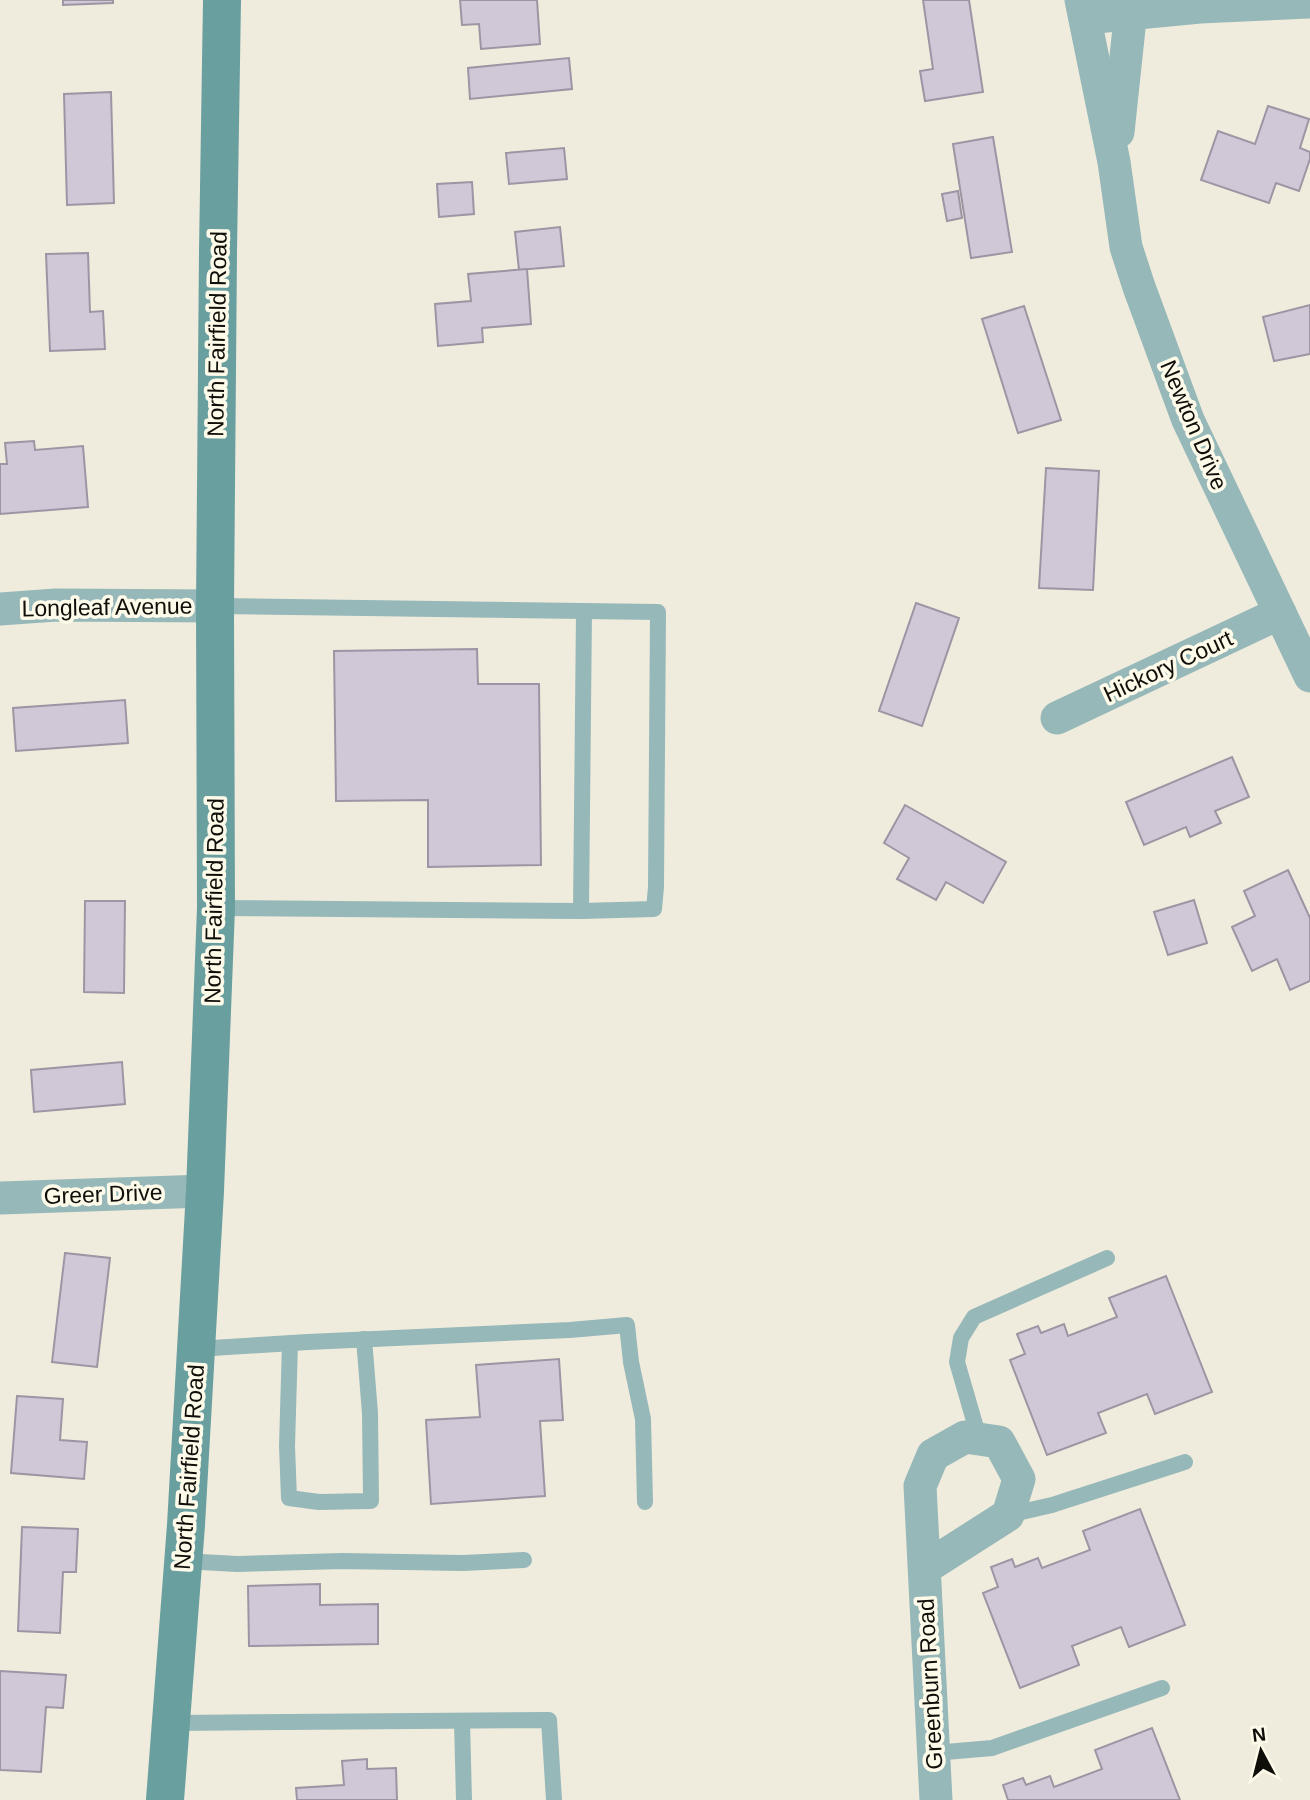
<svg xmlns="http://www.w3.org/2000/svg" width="1310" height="1800" viewBox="0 0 1310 1800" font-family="Helvetica,sans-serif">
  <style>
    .building { fill: #d0c8d7; stroke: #9d95a3; stroke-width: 2 }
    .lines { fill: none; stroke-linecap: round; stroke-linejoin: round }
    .service { stroke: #96b8b9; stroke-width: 16 }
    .minor { stroke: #96b8b9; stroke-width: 33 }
    .secondary { stroke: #6a9fa0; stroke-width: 38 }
    .labels { text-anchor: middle; stroke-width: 7; stroke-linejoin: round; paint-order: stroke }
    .street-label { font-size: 23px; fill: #100e09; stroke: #fdfaea }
  </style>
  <rect width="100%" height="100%" fill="#f0ecdd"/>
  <g class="building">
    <polygon points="63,0 113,0 113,3 63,5"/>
    <polygon points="460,0 537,0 540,44 481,49 479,24 462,25"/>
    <polygon points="923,0 969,0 983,92 925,101 920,71 933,69"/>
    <polygon points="569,58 572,89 470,99 468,68"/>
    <polygon points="111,92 114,203 67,205 64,94"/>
    <polygon points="1268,106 1309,119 1300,148 1310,152 1310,159 1299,191 1276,183 1269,203 1201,180 1218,131 1255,144"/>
    <polygon points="993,137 1012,252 971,258 953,144"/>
    <polygon points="564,148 567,179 509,184 506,153"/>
    <polygon points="472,182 474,214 439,217 437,184"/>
    <polygon points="958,191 962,218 947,221 942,194"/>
    <polygon points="560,227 564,266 519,270 515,232"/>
    <polygon points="88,253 90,312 103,311 105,349 50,351 46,254"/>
    <polygon points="527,269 531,324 482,328 483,342 438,346 435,304 471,301 468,274"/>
    <polygon points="1310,305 1310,354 1274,361 1263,317"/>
    <polygon points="1024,306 1061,420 1018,433 982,319"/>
    <polygon points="34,441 35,450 83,446 88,507 0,514 0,464 7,464 5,443"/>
    <polygon points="1046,468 1099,471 1093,590 1039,588"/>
    <polygon points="916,603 959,618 922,726 879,711"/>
    <polygon points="477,649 478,684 539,684 541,865 428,867 428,800 336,801 334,651"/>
    <polygon points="125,700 128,743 16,751 13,708"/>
    <polygon points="1232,757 1249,797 1215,811 1221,823 1190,837 1186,827 1144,845 1126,802"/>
    <polygon points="905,805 1006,862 983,903 946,882 936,900 897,879 909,858 884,843"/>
    <polygon points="1288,870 1310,918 1310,981 1290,990 1277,959 1252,971 1232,927 1255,916 1244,891"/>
    <polygon points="1194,900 1207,943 1168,955 1154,912"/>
    <polygon points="85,901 125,901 124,993 84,992"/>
    <polygon points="122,1062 125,1104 34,1112 31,1070"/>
    <polygon points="65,1253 110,1258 97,1367 52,1362"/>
    <polygon points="1166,1276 1212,1392 1155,1414 1147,1394 1098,1413 1106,1433 1047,1455 1010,1360 1025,1354 1017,1334 1038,1326 1041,1333 1064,1324 1068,1336 1117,1317 1109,1298"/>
    <polygon points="559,1359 563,1420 540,1421 545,1496 431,1504 426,1420 480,1417 476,1365"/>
    <polygon points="17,1396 63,1399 60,1440 87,1442 84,1479 11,1473"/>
    <polygon points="1140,1509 1185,1625 1129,1647 1121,1627 1072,1646 1079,1665 1020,1688 983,1593 998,1587 991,1567 1012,1559 1015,1567 1038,1558 1042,1568 1090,1550 1083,1531"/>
    <polygon points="22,1527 78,1529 76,1572 63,1572 60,1633 18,1631"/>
    <polygon points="320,1584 320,1605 378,1604 378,1644 249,1646 248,1586"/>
    <polygon points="0,1671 66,1675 63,1708 46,1707 41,1772 0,1770"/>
    <polygon points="1152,1728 1180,1800 1008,1800 1003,1785 1023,1778 1026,1785 1050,1776 1054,1787 1102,1769 1095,1750"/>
    <polygon points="367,1759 367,1769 396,1768 397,1800 297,1800 296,1788 344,1785 342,1761"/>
  </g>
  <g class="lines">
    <g class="service">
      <polyline points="215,606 658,612 656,887 654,909 581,911 216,908"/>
      <polyline points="581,911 584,611"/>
      <polyline points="290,1343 287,1446 289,1498 319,1502 371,1501 370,1413 364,1339"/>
      <polyline points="196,1349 308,1342 570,1330 627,1325 631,1362 643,1419 645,1502"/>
      <polyline points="979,1438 957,1362 961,1338 974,1317 1107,1258"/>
      <polyline points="1008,1515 1052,1505 1185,1462"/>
      <polyline points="183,1561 237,1564 342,1561 463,1563 524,1560"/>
      <polyline points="462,1721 464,1800"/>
      <polyline points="171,1723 549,1720 554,1800"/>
      <polyline points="934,1753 992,1748 1162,1688"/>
    </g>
    <g class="minor">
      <polyline points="1081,0 1114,162 1126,247 1139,287 1188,420 1310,676"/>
      <polyline points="1085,18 1200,7 1310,2"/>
      <polyline points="1118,132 1132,0"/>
      <polyline points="0,609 56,605 215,606"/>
      <polyline points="1057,718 1280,613"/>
      <polyline points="0,1198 205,1191"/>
      <polyline points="925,1568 1008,1515 1019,1479 999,1442 965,1437 933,1455 920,1486 936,1800"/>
    </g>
    <polyline class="secondary" points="165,1800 186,1525 205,1191 216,908 215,606 218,251 222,0"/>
  </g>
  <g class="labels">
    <g class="street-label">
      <text transform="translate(217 334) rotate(-89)" y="8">North Fairfield Road</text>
      <text transform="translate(1194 425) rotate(67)" y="8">Newton Drive</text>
      <text transform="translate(107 607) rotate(-1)" y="8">Longleaf Avenue</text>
      <text transform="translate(1168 666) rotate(-25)" y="8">Hickory Court</text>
      <text transform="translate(214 901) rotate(-89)" y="8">North Fairfield Road</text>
      <text transform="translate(103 1194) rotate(-2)" y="8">Greer Drive</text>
      <text transform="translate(189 1467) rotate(-86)" y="8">North Fairfield Road</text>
      <text transform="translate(930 1684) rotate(-93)" y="8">Greenburn Road</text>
    </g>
  </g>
  <g transform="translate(1261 1751) rotate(353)" stroke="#fdfaea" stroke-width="5" paint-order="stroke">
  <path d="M0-5L12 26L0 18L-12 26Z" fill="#100e09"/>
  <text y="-10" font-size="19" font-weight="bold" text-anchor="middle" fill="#100e09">N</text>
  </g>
</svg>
